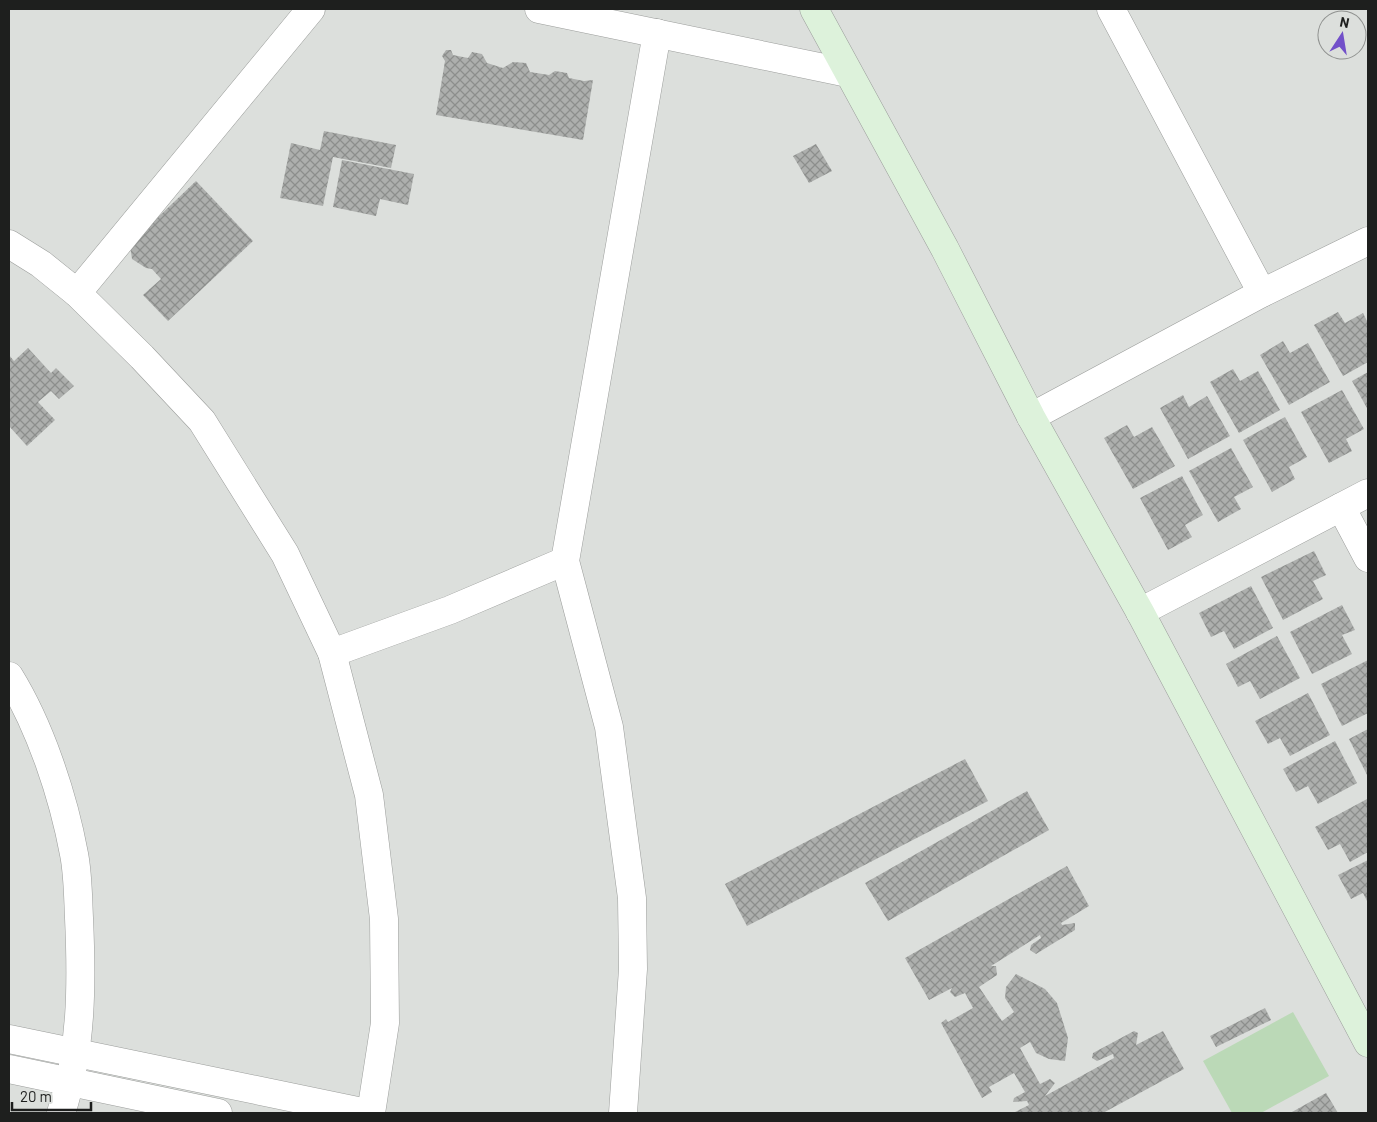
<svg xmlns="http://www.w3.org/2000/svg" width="1377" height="1122" viewBox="0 0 1377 1122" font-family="Barlow,sans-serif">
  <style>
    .grass { fill: #bbd9b7 }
    .building { fill: url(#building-cross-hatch) }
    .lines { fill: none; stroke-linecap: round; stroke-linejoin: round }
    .minor-casing { stroke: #9b9d9b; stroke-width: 29 }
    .secondary-casing { stroke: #9b9d9b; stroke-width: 29 }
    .minor { stroke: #fff; stroke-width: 28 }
    .secondary { stroke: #ddf2db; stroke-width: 28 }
  </style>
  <defs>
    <pattern id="building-cross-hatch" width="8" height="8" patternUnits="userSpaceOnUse" patternTransform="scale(1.25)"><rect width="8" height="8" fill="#adafad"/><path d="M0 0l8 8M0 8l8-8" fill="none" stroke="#8c8e8c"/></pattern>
  </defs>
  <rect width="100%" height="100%" fill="#dcdfdc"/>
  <polygon class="grass" points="1293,1012 1329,1076 1261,1113 1232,1113 1203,1061"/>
  <g class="building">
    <polygon points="446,50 451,50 453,55 468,58 472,52 482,54 487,63 503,68 513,62 526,63 530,72 549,75 555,71 567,73 569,78 584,81 593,80 583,140 436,115 445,61 442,56"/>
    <polygon points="324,131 396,145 391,168 333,157 323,206 280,198 291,143 320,150"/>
    <polygon points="816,144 832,171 809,183 793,156"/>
    <polygon points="342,160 414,174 408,205 380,199 376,216 333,207"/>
    <polygon points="196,181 253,241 168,321 143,295 161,279 152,269 146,268 132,259 129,239 153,222"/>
    <polygon points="1338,312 1345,323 1363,313 1368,323 1368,362 1343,376 1314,325"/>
    <polygon points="1283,341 1290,353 1308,343 1330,382 1289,405 1260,355"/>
    <polygon points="28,348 51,373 56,368 74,386 59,399 51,391 38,402 55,420 27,446 9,426 9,355 14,361"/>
    <polygon points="1233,369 1240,381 1258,371 1280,410 1239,433 1210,382"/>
    <polygon points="1368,372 1368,410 1352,381"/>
    <polygon points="1342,390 1364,429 1346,439 1352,451 1329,463 1301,412"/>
    <polygon points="1183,395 1189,407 1207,396 1230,436 1188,459 1160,408"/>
    <polygon points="1285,417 1307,457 1289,467 1295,479 1272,492 1243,440"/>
    <polygon points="1127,425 1134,437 1152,427 1175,466 1133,489 1104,438"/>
    <polygon points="1231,448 1253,487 1234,497 1241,509 1218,522 1189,471"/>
    <polygon points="1182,476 1203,515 1185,525 1192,537 1168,550 1140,498"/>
    <polygon points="1314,551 1326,575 1313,581 1323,599 1283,620 1261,577"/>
    <polygon points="1251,586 1273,628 1234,649 1224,631 1211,637 1199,613"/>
    <polygon points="1342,605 1355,630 1342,635 1352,654 1312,674 1290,632"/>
    <polygon points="1277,636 1300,678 1260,699 1250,681 1238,687 1226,664"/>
    <polygon points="1368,660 1368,713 1342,726 1321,684"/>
    <polygon points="1308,693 1330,735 1290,756 1280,738 1268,744 1255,721"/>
    <polygon points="1368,729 1368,777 1349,739"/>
    <polygon points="1335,741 1357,783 1318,804 1308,786 1296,792 1283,769"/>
    <polygon points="965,759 988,801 747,926 725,884"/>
    <polygon points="1027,791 1049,830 888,921 865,883"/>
    <polygon points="1367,799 1368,852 1350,862 1340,844 1328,850 1315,827"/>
    <polygon points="1368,860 1368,903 1363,893 1351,899 1338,875"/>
    <polygon points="1067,866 1089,906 1061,923 1062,925 1075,923 1075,930 1036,954 1030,950 1031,945 1041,938 1040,935 991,966 996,966 997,975 979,987 1002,1021 1014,1012 1005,998 1006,987 1016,974 1045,989 1057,1003 1068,1038 1065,1061 1049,1059 1036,1053 1030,1042 1020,1048 1040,1084 1050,1079 1055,1083 1045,1096 1114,1058 1113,1054 1097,1061 1092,1058 1093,1053 1134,1031 1138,1033 1136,1045 1163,1031 1184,1069 1103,1113 1013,1113 1029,1105 1027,1101 1013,1102 1014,1098 1025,1092 1014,1073 989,1087 992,1092 982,1098 941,1023 946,1019 948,1022 973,1008 965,993 955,997 950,992 952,988 929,1000 905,958"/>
    <polygon points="1265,1008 1271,1020 1216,1047 1210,1036"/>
    <polygon points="1326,1093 1338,1113 1293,1113 1292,1112"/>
  </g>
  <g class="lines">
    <defs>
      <g id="minor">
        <polyline points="539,9 848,73"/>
        <polyline points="1111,9 1262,293"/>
        <polyline points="9,244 41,264 77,293 142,357 202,421 285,554 332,653 369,795 384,919 385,1023 371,1113"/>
        <polyline points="77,293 311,9"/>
        <polyline points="1031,417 1262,293 1368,241"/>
        <polyline points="1341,507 1368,558"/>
        <polyline points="1140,612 1368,493"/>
        <polyline points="332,653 450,610 565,561"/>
        <path d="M9 676C40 726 63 795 74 854 78 874 78 897 79 918 82 984 82 1050 61 1113"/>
        <polyline points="9,1039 367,1113"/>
        <polyline points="9,1069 218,1113"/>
        <polyline points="623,1113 633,969 632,898 609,727 565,561 657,33"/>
      </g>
      <polyline id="secondary" points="814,9 945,249 1031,417 1140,612 1368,1043"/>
    </defs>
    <use href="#minor" class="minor-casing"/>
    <use href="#secondary" class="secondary-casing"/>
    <use href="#minor" class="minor"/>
    <use href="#secondary" class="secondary"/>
  </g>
  <rect width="1377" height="1122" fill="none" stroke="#1e1f1e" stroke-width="20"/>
  <g transform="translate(1342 35) rotate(12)"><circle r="24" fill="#dcdfdc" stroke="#909290"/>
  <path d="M0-4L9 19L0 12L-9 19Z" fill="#7250c9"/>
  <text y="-8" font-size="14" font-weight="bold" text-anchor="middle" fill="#1e1f1e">N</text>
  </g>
  <path d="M12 1102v8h79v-8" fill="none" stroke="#1e1f1e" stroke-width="2.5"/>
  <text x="20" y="1102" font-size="15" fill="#1e1f1e" stroke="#dcdfdc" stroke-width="4" paint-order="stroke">20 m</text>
</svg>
